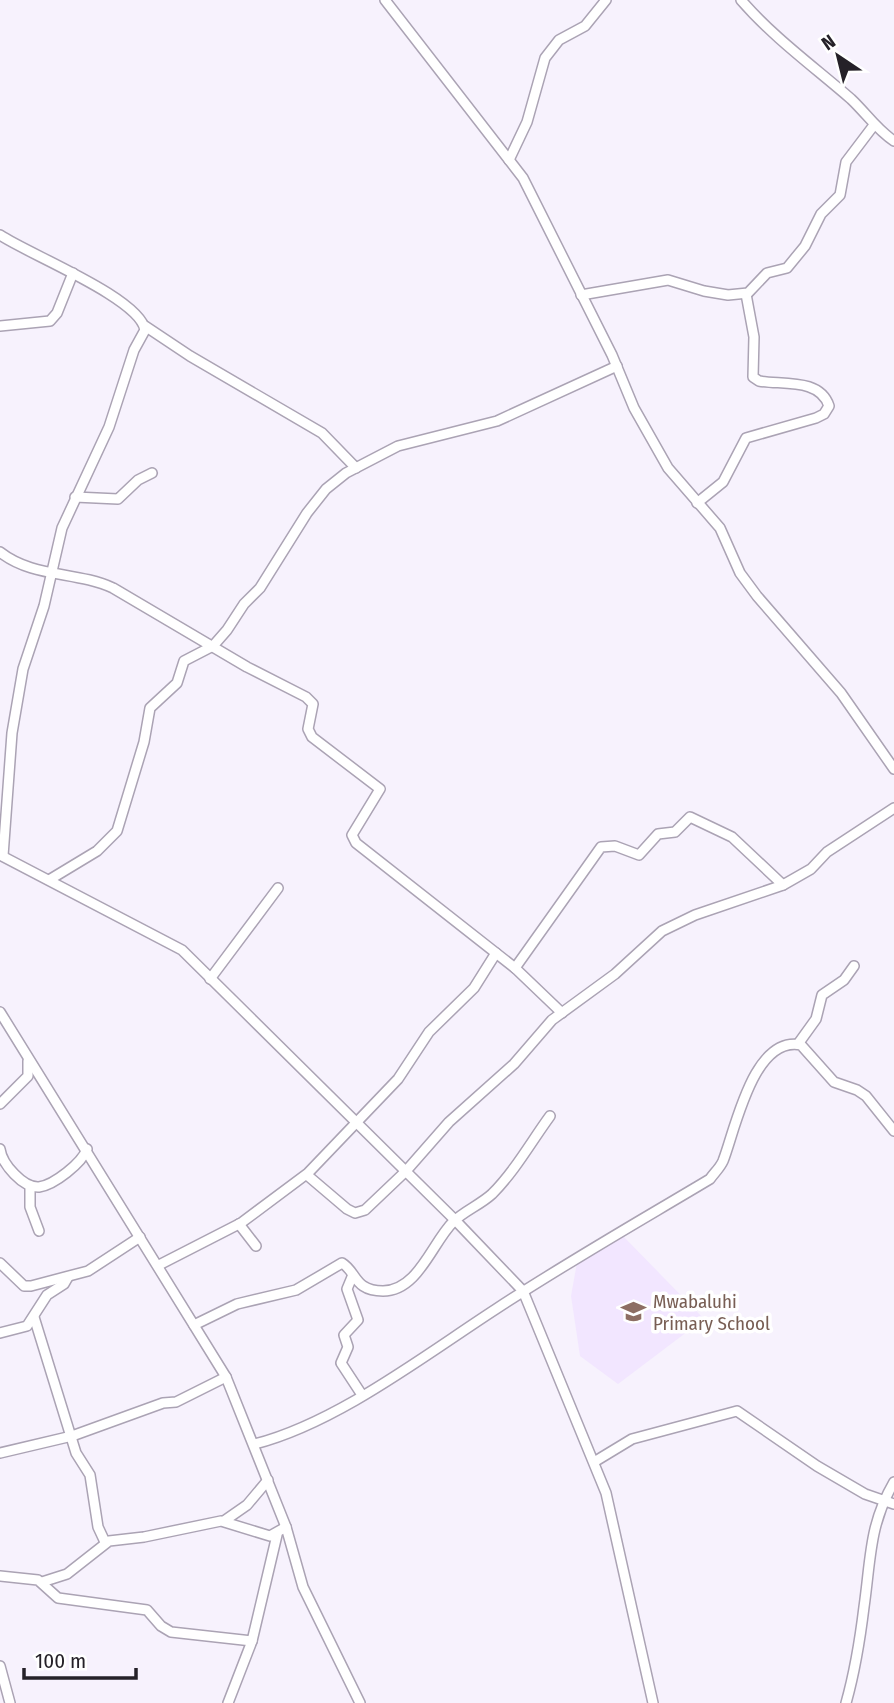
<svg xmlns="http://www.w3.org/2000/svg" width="894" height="1703" viewBox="0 0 894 1703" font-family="'Fira Sans Condensed',sans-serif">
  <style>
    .built { fill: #f2e6ff }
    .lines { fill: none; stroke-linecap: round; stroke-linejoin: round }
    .minor-casing { stroke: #aba3b4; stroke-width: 12 }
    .minor { stroke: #fff; stroke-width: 9 }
    .labels { text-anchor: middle; stroke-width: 7; stroke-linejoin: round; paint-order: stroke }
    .education-label { font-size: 19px; fill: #785e54; stroke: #fff; text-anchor: start }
  </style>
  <rect width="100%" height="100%" fill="#f7f2fd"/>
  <polygon class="built" points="622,1235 704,1319 618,1384 580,1356 571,1296 578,1257"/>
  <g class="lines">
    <defs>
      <g id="minor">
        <polyline points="385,0 523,178 612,355 634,408 668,468 720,528 740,573 757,596 841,693 894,769"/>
        <path d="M741 0C774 38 813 66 851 99 866 113 877 130 894 141"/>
        <polyline points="509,160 527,122 545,58 559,40 585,26 606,0"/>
        <path d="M0 235C28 254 140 298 145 330L134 350 109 427 62 528 44 606 23 669 12 733 3 856"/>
        <polyline points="581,295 668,280 704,291 728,295 748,293 767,273 787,268 805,246 821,214 840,195 846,162 874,125"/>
        <polyline points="0,326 50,321 57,313 73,273"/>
        <polyline points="145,326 190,356 322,433 356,468"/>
        <polyline points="75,497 118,499 138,480 152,473"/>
        <path d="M697 503 723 482 746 438 816 418 824 414 829 406C820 378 782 385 759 381L753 377 754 337 746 294"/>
        <path d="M0 552C33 578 76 571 113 588L247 667 306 697 313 704 308 729 312 737 380 789 352 835 356 843 515 968 562 1013"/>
        <polyline points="0,855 182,950 455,1220 523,1291 606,1493 653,1703"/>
        <polyline points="49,880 97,851 117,831 144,742 150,708 177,683 184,661 213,646 227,630 244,604 260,588 307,513 326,489 346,473 398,446 497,421 617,366"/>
        <polyline points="515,968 601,847 615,846 639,855 658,834 675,832 690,817 732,837 783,885"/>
        <polyline points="210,979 278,888"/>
        <polyline points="0,1012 226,1377 286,1527 303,1587 360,1703"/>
        <polyline points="798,1044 816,1019 822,995 844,980 854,966"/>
        <polyline points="0,1104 28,1076 28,1061"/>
        <path d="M0 1149C2 1164 23 1188 39 1187 54 1185 82 1163 87 1149"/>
        <polyline points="307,1175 347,1209 355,1213 365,1210 406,1171 449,1122 514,1064 552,1020 615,974 662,931 695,915 783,885 811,869 827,852 894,808"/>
        <polyline points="30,1186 30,1207 39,1231"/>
        <polyline points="239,1224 256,1246"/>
        <polyline points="0,1263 24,1286 31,1286 88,1271 140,1237"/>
        <polyline points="159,1265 241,1223 308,1173 398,1079 429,1032 474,988 496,953"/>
        <polyline points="352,1277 347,1289 358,1320 344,1335 348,1347 341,1363 362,1395"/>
        <polyline points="34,1317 76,1453 90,1475 98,1527 105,1542"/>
        <path d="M194 1325 237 1304 296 1290 342 1263C357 1272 354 1291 383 1291 418 1291 432 1243 453 1222 464 1211 480 1205 492 1194 515 1171 531 1142 550 1116"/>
        <polyline points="0,1333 27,1326 47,1295 64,1284 68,1277"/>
        <path d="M255 1444C337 1423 425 1355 496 1309 566 1263 638 1222 710 1179 714 1173 720 1168 723 1161 735 1131 753 1035 801 1045L834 1082 857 1090 866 1096 894 1131"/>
        <polyline points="0,1453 72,1436 163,1403 176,1402 226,1377"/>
        <polyline points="594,1462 632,1439 737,1411 817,1466 865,1494 894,1504"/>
        <polyline points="224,1521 247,1505 268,1480"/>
        <polyline points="0,1576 38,1580 58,1598 147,1610 161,1626 171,1632 252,1641"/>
        <polyline points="42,1582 67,1574 109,1541 144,1537 221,1521 270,1536 286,1527"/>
        <polyline points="0,1666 10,1703"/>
        <polyline points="228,1703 252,1641 277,1535"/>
        <path d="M846 1703C855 1671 860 1640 864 1607 871 1558 869 1525 894 1482"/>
      </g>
    </defs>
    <use href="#minor" class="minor-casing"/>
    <use href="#minor" class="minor"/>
  </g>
  <defs>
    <symbol id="school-bare" viewBox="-9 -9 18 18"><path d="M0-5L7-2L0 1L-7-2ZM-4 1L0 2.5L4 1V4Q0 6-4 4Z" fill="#8d6e63" stroke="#fff" stroke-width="2.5" paint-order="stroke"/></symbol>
  </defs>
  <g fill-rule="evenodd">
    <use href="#school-bare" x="616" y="1294" width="35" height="35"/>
  </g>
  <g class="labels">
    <g class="education-label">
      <text x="653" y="1308">Mwabaluhi<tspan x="653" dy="22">Primary School</tspan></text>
    </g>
  </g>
  <g transform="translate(838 56) rotate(325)" stroke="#ffffff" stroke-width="5" paint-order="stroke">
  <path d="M0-5L12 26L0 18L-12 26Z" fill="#252128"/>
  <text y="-10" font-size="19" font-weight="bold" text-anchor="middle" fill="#252128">N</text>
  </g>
  <path d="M24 1668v10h112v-10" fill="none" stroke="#252128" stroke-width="3.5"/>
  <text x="35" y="1668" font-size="21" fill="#252128" stroke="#ffffff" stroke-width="5" paint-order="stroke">100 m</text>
</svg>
